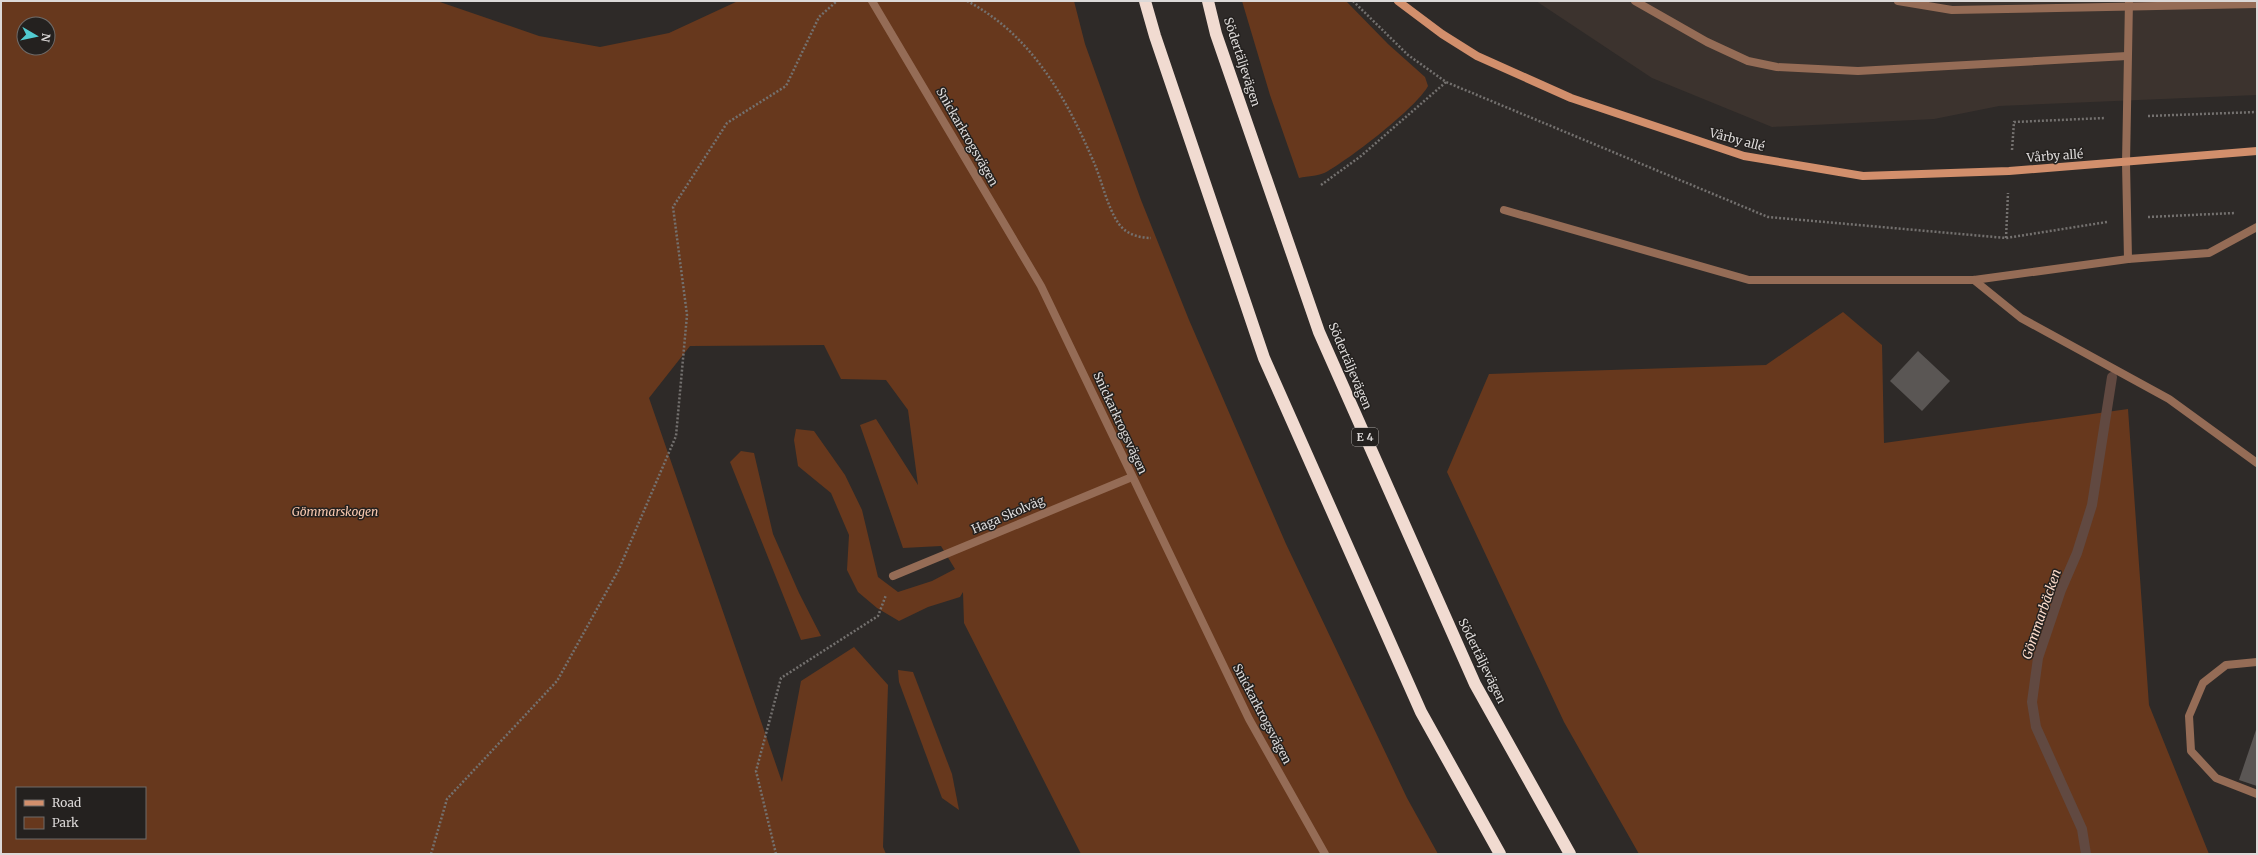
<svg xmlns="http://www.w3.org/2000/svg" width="2258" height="855" viewBox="0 0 2258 855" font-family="Merriweather,serif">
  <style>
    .built { fill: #3c332e }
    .green { fill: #67381d; fill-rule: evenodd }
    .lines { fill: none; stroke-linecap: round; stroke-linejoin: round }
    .stream { stroke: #614941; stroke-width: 10 }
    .building { fill: #5a5654 }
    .path { stroke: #74716f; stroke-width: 2.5; stroke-dasharray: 2 2; stroke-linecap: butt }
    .lane { stroke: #956c56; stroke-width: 8 }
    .street { stroke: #956c56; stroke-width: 8 }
    .secondary { stroke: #d28f6c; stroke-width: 8 }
    .highway { stroke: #f1dbd1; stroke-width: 12 }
    .labels { text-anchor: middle; stroke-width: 3; stroke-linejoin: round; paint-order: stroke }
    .shield { fill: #24211f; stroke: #a5a2a0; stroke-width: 1 }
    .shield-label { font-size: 11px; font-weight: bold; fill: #dcd9d8 }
    .street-label { font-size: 12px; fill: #dcd9d8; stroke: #24211f }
    .park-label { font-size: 12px; font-style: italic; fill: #f9c9b0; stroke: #24211f }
    .water-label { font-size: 13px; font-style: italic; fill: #fddccb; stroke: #24211f }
  </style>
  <rect width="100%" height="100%" fill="#2e2a28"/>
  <polygon class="built" points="1536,1 2257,1 2257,95 1999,106 1934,119 1772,127 1652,78"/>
  <g class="green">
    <path d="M1 1H437L539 36 600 47 669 33 738 1H1074L1085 44 1141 200 1189 320 1286 544 1407 798 1438 854H1081L964 623 963 592 960 597 928 607 899 621 877 608 858 592 847 570 849 535 831 493 798 466 794 440 796 429 814 431 845 475 862 510 878 577 898 592 932 581 955 569 941 546 903 548 860 425 876 419 918 485 908 410 886 380 841 379 824 345 690 346 649 398 782 782 801 681 854 647 888 685 883 847 886 854H1ZM24 24H48V48H24ZM17 788H145V838H17Z"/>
    <path d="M1242 1H1346L1388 44 1425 77 1428 86C1416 108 1352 157 1328 171 1320 176 1308 176 1299 178L1270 95Z"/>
    <polygon points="1843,312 1882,345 1884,443 2128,409 2149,705 2209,854 1639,854 1564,722 1447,472 1489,374 1766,365"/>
    <polygon points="741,451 754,453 773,534 799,593 821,636 801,640 730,462"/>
    <polygon points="898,670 913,672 952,774 959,810 942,798 899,682"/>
  </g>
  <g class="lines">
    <polyline class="stream" points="2086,854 2082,829 2036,727 2032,702 2038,658 2061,590 2077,553 2092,505 2112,377"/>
  </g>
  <g class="building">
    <polygon points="1918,351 1950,381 1922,411 1890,381"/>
    <polygon points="2257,727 2257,786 2239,780"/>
  </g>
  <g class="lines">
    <g class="path">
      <path d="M967 1C1032 35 1067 99 1095 165 1102 182 1108 209 1119 224 1126 234 1139 238 1151 238"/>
      <polyline points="1353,1 1408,55 1446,82 1768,217 2006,238 2107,222"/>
      <polyline points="2148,116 2257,112"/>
      <polyline points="2012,150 2014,122 2105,118"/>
      <polyline points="1321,185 1361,156 1446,82"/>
      <polyline points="2148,217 2235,213"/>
      <polyline points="2006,238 2008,193"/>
      <polyline points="431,854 447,799 557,681 619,569 676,436 687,315 673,207 727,123 786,86 819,17 837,1"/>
      <polyline points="776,854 756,771 781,678 878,616 886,595"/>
    </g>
    <g class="lane">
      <polyline points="1635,1 1707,42 1748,61 1777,67 1858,71 2127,56"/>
      <polyline points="1898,1 1952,10 2257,4"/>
      <polyline points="1504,210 1749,280 1974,280 2128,259 2209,253 2257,227"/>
      <polyline points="2128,259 2126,163 2129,1"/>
      <polyline points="1974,280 2021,318 2169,399 2257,463"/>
      <polyline points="2257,662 2226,665 2203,683 2189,716 2191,751 2216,778 2257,794"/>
    </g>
    <g class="street">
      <polyline points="872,1 1041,286 1249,719 1325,854"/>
      <polyline points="893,576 1132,477"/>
    </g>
    <polyline class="secondary" points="1398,1 1442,34 1477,56 1571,98 1744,156 1863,176 2009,171 2257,151"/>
    <g class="highway">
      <polyline points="1145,1 1155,36 1264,358 1421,712 1500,854"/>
      <polyline points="1208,1 1216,34 1319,332 1475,684 1570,854"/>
    </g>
  </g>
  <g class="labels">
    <rect class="shield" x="1352" y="428" width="26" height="18" rx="3"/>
    <g class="shield-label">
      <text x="1365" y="441">E 4</text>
    </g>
    <g class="street-label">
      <text transform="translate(1242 62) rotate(72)" y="4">Södertäljevägen</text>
      <text transform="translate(967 137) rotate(60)" y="4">Snickarkrogsvägen</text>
      <text transform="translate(1737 140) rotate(15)" y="4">Vårby allé</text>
      <text transform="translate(2055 156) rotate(-4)" y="4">Vårby allé</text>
      <text transform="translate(1350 366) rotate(67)" y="4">Södertäljevägen</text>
      <text transform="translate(1120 423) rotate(65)" y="4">Snickarkrogsvägen</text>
      <text transform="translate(1008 515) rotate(-23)" y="4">Haga Skolväg</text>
      <text transform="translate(1482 661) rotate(64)" y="4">Södertäljevägen</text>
      <text transform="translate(1262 714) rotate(62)" y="4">Snickarkrogsvägen</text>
    </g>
    <g class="park-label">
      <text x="335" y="516">Gömmarskogen</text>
    </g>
    <g class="water-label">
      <text transform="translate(2041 614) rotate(-71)" y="5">Gömmarbäcken</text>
    </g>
  </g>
  <rect width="2258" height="855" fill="none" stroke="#dcd9d8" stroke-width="4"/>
  <rect x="16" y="787" width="130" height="52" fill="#24211f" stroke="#6e6b69"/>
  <rect x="24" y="800" width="20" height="6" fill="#d28f6c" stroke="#6e6b69"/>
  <text x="52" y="807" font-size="12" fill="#dcd9d8">Road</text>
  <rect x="24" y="817" width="20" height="12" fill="#67381d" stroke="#6e6b69"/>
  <text x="52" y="827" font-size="12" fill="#dcd9d8">Park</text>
  <g transform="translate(36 36) rotate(99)"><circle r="19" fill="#24211f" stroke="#6e6b69"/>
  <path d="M0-3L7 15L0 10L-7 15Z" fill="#51ccd1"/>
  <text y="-6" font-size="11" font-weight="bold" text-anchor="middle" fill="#dcd9d8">N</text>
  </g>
</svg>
